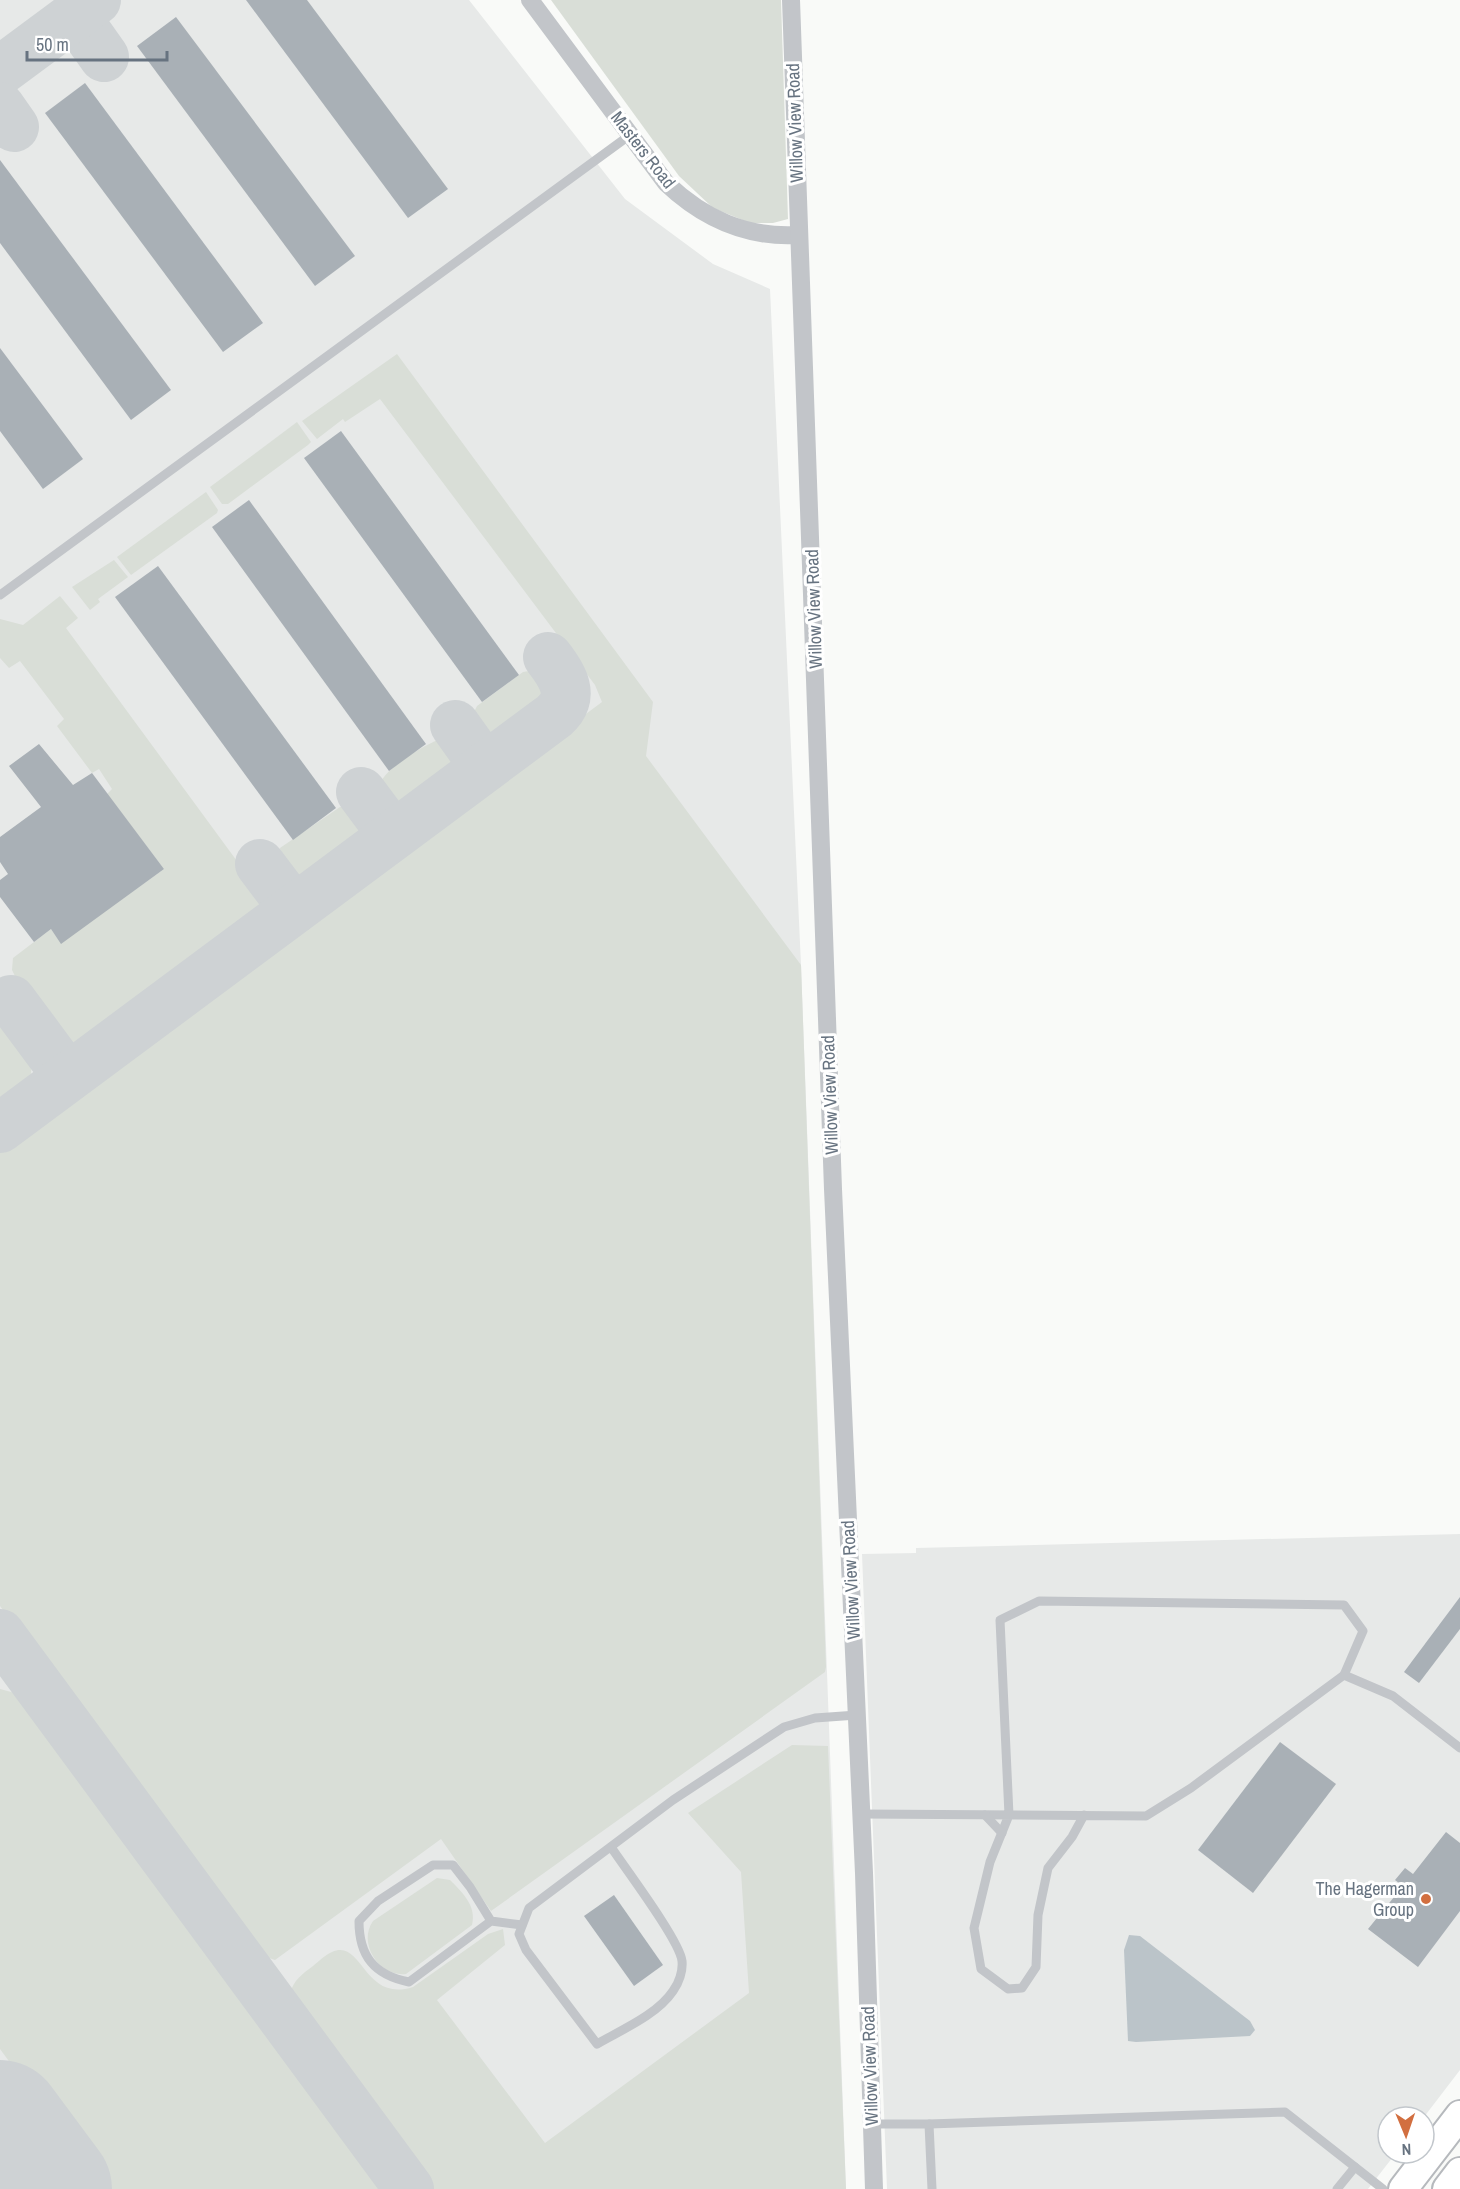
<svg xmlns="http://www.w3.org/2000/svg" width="1460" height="2189" viewBox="0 0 1460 2189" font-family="'Archivo Narrow',sans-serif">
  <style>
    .built { fill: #e7e9e8 }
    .green { fill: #d9ded7 }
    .water { fill: #bbc4c9 }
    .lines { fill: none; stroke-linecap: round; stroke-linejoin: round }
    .taxiway { stroke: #ced2d4; stroke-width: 50 }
    .runway { stroke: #ced2d4; stroke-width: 126 }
    .building { fill: #a9b0b6 }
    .primary-casing { stroke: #b6b9bd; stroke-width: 32 }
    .lane { stroke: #c2c5c9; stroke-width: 9 }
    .street { stroke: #c2c5c9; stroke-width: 18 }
    .primary { stroke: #fff; stroke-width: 28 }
    .poi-dot { fill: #d26f40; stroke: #fff; stroke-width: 2 }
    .labels { text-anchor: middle; stroke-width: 6; stroke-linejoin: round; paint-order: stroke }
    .street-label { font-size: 18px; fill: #677380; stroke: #fff }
    .poi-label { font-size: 18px; fill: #677380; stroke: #fff; text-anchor: end }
  </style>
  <rect width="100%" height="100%" fill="#f9faf8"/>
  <g class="built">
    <polygon points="0,0 469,0 625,199 713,264 770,289 801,965 846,2189 0,2189"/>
    <polygon points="1460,1534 1460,2070 1424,2117 1388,2117 1388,2153 1396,2153 1368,2189 887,2189 862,1554 916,1553 916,1548"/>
  </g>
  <g class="green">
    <polygon points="551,0 781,0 788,219 773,223 750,223 713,208 679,176"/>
    <polygon points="397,354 653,702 646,756 801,965 826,1667 825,1672 491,1911 441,1839 275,1960 255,1953 0,1606 0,1149 602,702 595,685 380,399 345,422 343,419 317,439 302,421"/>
    <polygon points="297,422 311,442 308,445 228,504 222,504 210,487"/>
    <polygon points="206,492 218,510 217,513 131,575 117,557"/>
    <polygon points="114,560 128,577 98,599 100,602 90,610 72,587"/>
    <path d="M60 596 78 618 66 628 259 891 262 906 257 914 84 1042C77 1043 71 1045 65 1042 48 1033 26 992 15 976L12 970 13 958 51 929 61 943 164 869 107 794 112 789 99 769 92 773 57 726 64 719 20 661 9 668 0 658V619L23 625Z"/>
    <polygon points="529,671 535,672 546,686 543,702 498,735 484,736 471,718 477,706 523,672"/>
    <path d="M438 740H443L455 757 454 767 406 804 391 803 379 788C379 772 422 746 438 740Z"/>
    <path d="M340 807C353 807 365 822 362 835L308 877 294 878 282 863 280 848Z"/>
    <path d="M0 1022C10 1027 15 1037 21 1046 44 1078 25 1085 0 1104Z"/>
    <polygon points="0,1689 15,1693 30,1704 387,2189 103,2189 0,2049"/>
    <path d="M792 1745 828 1746 846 2189H429L294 2006 290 1993C294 1980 302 1974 313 1966 319 1961 325 1955 332 1952 363 1938 363 2003 413 1987L488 1934 503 1929 505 1945 437 2000 545 2143 749 1993 741 1872 688 1813Z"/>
    <path d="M437 1878 450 1880C462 1892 477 1906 472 1925L406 1974C380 1977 357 1944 373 1921Z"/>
  </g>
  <polygon class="water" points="1129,1935 1140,1936 1250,2021 1255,2030 1250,2036 1136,2042 1128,2041 1124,1950"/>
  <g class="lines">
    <g class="taxiway">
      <polyline points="75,16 104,57"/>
      <polyline points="0,71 96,0"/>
      <polyline points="0,107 14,127"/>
      <polyline points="455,725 485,767"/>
      <polyline points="361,792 393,835"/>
      <polyline points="260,864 294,909"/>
      <polyline points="11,1000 68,1077"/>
      <path d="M0 1128 554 716C576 697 563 676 548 657"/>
      <polyline points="0,1634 409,2189"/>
    </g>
    <polyline class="runway" points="0,2123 49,2189"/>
  </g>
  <g class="building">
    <polygon points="246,0 307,0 448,189 408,218"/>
    <polygon points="176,17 355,256 315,286 137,46"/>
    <polygon points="85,83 263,323 223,352 45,113"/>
    <polygon points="0,160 171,390 131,420 0,243"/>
    <polygon points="0,348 83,459 43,489 0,431"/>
    <polygon points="341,431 519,675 482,702 304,458"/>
    <polygon points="249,500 426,744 389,771 212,527"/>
    <polygon points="158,566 336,808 293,840 115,597"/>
    <polygon points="39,744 73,785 92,773 164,869 61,944 51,929 34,942 0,897 0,880 8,874 0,862 0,837 41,807 9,766"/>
    <polygon points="1460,1597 1460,1629 1419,1683 1404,1672"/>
    <polygon points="1280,1742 1336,1784 1253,1893 1198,1850"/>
    <polygon points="1446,1832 1460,1843 1460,1911 1418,1967 1368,1929 1403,1886 1395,1880 1405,1868 1413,1874"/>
    <polygon points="614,1895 663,1965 634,1986 584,1916"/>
  </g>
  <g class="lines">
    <defs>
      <g id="primary">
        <polyline points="1403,2189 1460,2115"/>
        <polyline points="1447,2189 1460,2172"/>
      </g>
    </defs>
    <use href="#primary" class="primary-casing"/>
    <g class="lane">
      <polyline points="0,595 630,135"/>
      <polyline points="1344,1675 1393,1696 1460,1748"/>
      <polyline points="862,1814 1146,1816 1191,1788 1344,1675 1363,1631 1344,1605 1039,1601 1000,1620 1009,1815 990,1862 974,1928 981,1969 1008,1989 1022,1988 1036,1967 1038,1915 1048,1868 1072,1837 1084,1815"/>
      <polyline points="985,1815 1002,1833"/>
      <path d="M611 1847C625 1868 680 1941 682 1961 683 1971 679 1983 673 1991 657 2015 621 2030 597 2044L526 1950 519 1934 529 1908 673 1800 784 1727 815 1718 857 1715"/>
      <path d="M491 1921 470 1887 453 1865H433L378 1901 359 1921C359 1956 374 1975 409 1982L491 1921 522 1925"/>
      <polyline points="872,2124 929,2124 932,2189"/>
      <polyline points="929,2124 1285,2112 1355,2167"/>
      <polyline points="1337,2189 1355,2167 1383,2189"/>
    </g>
    <g class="street">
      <path d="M530 0 666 183C704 219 746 238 798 235"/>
      <polyline points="791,0 833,1189 864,1873 874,2189"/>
    </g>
    <use href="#primary" class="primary"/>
  </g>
  <circle class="poi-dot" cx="1426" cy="1899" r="6"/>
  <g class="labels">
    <g class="street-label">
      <text transform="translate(795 123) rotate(-92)" y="6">Willow View Road</text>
      <text transform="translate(643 150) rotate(52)" y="6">Masters Road</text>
      <text transform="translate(814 609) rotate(-92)" y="6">Willow View Road</text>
      <text transform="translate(830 1095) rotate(-92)" y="6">Willow View Road</text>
      <text transform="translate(851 1580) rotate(-93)" y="6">Willow View Road</text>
      <text transform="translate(870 2066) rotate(-92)" y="6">Willow View Road</text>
    </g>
    <g class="poi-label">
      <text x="1414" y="1895">The Hagerman<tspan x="1414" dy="21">Group</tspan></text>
    </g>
  </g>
  <g transform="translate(1406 2135) rotate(178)"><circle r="28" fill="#ffffff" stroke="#c2c7cc" stroke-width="1.5"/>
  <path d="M0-4.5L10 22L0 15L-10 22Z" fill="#d26f40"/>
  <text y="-9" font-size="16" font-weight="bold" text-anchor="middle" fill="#677380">N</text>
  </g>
  <path d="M27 51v9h140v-9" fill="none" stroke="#677380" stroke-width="3"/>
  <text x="36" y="51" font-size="18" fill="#677380" stroke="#ffffff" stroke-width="4.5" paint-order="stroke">50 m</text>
</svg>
